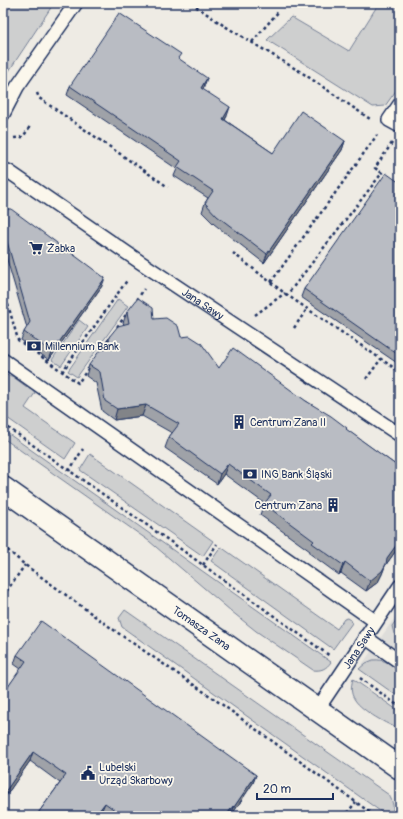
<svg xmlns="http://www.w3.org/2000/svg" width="403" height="819" viewBox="0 0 403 819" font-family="Pangolin,sans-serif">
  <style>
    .built { fill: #deddda }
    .green { fill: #cecfcf; stroke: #747f96 }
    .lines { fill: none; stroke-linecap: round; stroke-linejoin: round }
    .lane-casing { stroke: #1b2f5e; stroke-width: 16 }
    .secondary-casing { stroke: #1b2f5e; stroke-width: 25 }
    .path { stroke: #1b2f5e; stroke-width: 2.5; stroke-dasharray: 3 3; stroke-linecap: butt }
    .lane { stroke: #fbf7ec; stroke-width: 13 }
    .secondary { stroke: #fbf7ec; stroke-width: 22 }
    .wall { fill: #9fa2a8; stroke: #1b2f5e }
    .shaded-wall { fill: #828488; stroke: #1b2f5e }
    .building { fill: #b9bcc3; stroke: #1b2f5e }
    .labels { text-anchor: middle; stroke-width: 3.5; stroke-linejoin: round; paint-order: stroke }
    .poi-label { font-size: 11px; fill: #1b2f5e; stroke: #fbf7ec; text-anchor: start }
    .street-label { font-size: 11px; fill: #1b2f5e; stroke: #fbf7ec }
  </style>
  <rect width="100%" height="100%" fill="#eeebe4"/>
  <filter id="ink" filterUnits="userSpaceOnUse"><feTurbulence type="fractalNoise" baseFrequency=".025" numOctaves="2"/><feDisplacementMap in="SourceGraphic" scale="8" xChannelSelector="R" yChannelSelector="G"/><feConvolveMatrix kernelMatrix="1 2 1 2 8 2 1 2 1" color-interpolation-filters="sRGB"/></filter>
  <g filter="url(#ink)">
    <polygon class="built" points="400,610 400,698 359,669"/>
    <g class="green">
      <polygon points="3,3 54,3 3,80"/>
      <polygon points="379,3 400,3 400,85 385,106 373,107 267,40 291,17 349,51"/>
      <polygon points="118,299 128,306 77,377 68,371"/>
      <polygon points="79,320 88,327 61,366 52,360"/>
      <polygon points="3,375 12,376 35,393 25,408 75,443 65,459 3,415 3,408 8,401 3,397"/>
      <path d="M3 430 331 662C326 669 321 671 313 670L256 631 231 611 149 541 3 438Z"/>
      <polygon points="90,454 213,541 203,556 80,470"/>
      <polygon points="221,547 337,629 344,619 348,618 351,620 352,623 333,649 211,561"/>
      <path d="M125 610 389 795C393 802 395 809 391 816H387L122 627 119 618Z"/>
      <polygon points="400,615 400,639 394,634 392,626"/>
      <path d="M373 660C385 659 391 664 400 671V698L359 669 366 663Z"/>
      <path d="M353 679 400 712V729C388 725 362 711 355 700 350 693 351 686 353 679Z"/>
    </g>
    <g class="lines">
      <defs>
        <g id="lane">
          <polyline points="400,104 389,120 400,126"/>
          <polyline points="3,114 17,87 76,3"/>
          <path id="s1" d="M3 170 8 171 140 262 400 435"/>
          <polyline points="3,360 375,621"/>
          <polyline points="365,637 400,662"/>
          <path id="s2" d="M317 710 400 586"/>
        </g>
        <g id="secondary">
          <path id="s3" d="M3 488 400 768"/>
        </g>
      </defs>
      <use href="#lane" class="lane-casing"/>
      <use href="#secondary" class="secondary-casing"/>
      <g class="path">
        <polyline points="191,3 223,25 304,74 370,119"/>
        <polyline points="252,42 279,11"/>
        <polyline points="37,93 39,98 168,187"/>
        <polyline points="14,138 23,137 31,125"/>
        <polyline points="392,143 375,168 382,173 287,295 400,372"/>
        <polyline points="233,253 287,295"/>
        <polyline points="271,282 377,135"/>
        <polyline points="3,287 18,340 78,383 90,366"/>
        <polyline points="137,300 144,289"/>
        <polyline points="255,315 285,293"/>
        <polyline points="117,327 128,312"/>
        <polyline points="294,328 307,309"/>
        <polyline points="100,352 111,336"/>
        <polyline points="62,372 128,279"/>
        <polyline points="366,379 381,359"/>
        <polyline points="3,424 168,540 330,656"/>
        <polyline points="69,471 83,449"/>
        <polyline points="3,546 25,565 118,633 213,698 375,816"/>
        <polyline points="203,565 217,544"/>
        <polyline points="3,596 25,565"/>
        <polyline points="360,678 400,707"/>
        <polyline points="347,813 356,802"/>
      </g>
      <use href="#lane" class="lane"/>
      <use href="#secondary" class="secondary"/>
    </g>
    <g class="wall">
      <polygon points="179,59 204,87 203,89 227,116 225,120 273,153 345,141 342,150 264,263 214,224 202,212 205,203 208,198 174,176 177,169 67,95 70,86"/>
      <polygon points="400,183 400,365 301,297 304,289"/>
      <polygon points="3,209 59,253 102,286 49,360 21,340 24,332 27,328 3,246"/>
      <polygon points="127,312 154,319 181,337 219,368 306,401 400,468 400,545 385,566 382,574 378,582 366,591 341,573 339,575 309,553 310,551 260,515 264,503 224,474 217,484 165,448 169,437 172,433 142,416 114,420 102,411 96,383 86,376 89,365 106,349 106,348 109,337 124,324 123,323"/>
      <polygon points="17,655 256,775 253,783 231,816 230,815 229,816 107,816 101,812 98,816 36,816 60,783 30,761 3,800 3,694 21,669 14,664"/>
    </g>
    <g class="shaded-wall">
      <polygon points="207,78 204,87 198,97 201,88"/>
      <polygon points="230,107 227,116 220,128 223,119"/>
      <polygon points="345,141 342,150 264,263 267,254"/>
      <polygon points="105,278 102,286 49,360 52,352"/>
      <polygon points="146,405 142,416 114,420 117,409"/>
      <polygon points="228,464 224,474 217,484 220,474"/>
      <polygon points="400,540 400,545 385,566 382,574 378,582 366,591 370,581"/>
      <polygon points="345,562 341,573 339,575 343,565"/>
      <polygon points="33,752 30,761 3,800 3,795"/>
      <polygon points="256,775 253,783 231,816 234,807"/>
      <polygon points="105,803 101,812 98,816 95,816"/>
      <polygon points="233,806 230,815 229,816 226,816"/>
    </g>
    <g class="building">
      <polygon points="119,13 181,54 178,58 207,78 201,88 230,107 223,119 273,153 301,111 345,141 267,254 217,216 205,203 213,191 177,167 181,161 70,86"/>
      <polygon points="386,173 400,183 400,356 304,289"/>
      <polygon points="3,209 11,209 57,243 59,253 70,252 105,278 52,352 24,332 30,322 6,238 3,236"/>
      <polygon points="138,298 153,308 154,319 166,318 178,326 181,337 190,336 201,343 219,368 233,348 306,401 331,416 347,428 346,429 400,468 400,540 387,558 386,564 382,571 370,581 345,562 343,565 312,543 314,541 264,504 271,495 228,464 220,474 169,437 179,424 146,405 117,409 105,401 100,372 89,365 100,350 110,349 109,337 118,326 129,323 127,312"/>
      <polygon points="41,621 256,775 234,807 233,806 226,816 123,816 105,803 95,816 36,816 66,775 33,752 3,795 3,694 26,661 17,655"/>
    </g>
  </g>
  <defs>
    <symbol id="supermarket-bare" viewBox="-9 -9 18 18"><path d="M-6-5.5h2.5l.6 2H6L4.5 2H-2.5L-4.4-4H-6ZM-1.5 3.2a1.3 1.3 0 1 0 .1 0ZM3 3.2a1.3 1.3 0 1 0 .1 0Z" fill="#1b2f5e" stroke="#fbf7ec" stroke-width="2.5" paint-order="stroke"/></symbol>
    <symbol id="bank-bare" viewBox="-9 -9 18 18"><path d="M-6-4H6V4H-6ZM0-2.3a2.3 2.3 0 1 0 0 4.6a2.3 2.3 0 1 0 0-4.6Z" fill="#1b2f5e" stroke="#fbf7ec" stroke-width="2.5" paint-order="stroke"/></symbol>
    <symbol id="building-bare" viewBox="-9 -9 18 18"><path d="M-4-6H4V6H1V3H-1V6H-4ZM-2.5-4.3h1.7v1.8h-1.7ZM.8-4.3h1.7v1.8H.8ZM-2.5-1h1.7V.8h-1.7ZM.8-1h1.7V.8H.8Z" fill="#1b2f5e" stroke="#fbf7ec" stroke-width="2.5" paint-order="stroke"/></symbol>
    <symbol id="civic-bare" viewBox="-9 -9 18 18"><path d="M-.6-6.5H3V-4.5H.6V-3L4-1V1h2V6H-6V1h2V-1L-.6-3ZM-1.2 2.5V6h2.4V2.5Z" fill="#1b2f5e" stroke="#fbf7ec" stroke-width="2.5" paint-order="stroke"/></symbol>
  </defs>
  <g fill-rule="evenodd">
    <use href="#supermarket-bare" x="26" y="238" width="20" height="20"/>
    <use href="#bank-bare" x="24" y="336" width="20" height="20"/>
    <use href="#building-bare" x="229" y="412" width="20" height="20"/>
    <use href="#bank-bare" x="240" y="464" width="20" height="20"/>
    <use href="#building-bare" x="323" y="495" width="20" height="20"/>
    <use href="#civic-bare" x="78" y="763" width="20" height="20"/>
  </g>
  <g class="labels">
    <g class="poi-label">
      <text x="47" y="252">Żabka</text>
      <text x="45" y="350">Millennium Bank</text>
      <text x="250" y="426">Centrum Zana II</text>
      <text x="261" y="478">ING Bank Śląski</text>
      <text x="322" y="509" text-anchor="end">Centrum Zana</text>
      <text x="99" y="771">Lubelski<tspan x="99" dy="13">Urząd Skarbowy</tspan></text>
    </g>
    <g class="street-label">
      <text dy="4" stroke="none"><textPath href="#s1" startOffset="241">Jana Sawy</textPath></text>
      <text dy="4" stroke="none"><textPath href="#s3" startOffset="243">Tomasza Zana</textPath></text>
      <text dy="4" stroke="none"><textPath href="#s2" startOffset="75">Jana Sawy</textPath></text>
    </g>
  </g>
  <rect width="403" height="819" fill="none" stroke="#fbf7ec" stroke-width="16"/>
  <rect x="8" y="8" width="387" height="803" fill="none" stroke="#1b2f5e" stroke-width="1.5" filter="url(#ink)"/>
  <path d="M257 793v6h76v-6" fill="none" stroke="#1b2f5e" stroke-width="2"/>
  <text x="263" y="793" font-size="12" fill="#1b2f5e" stroke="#fbf7ec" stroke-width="3" paint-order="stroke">20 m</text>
</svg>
